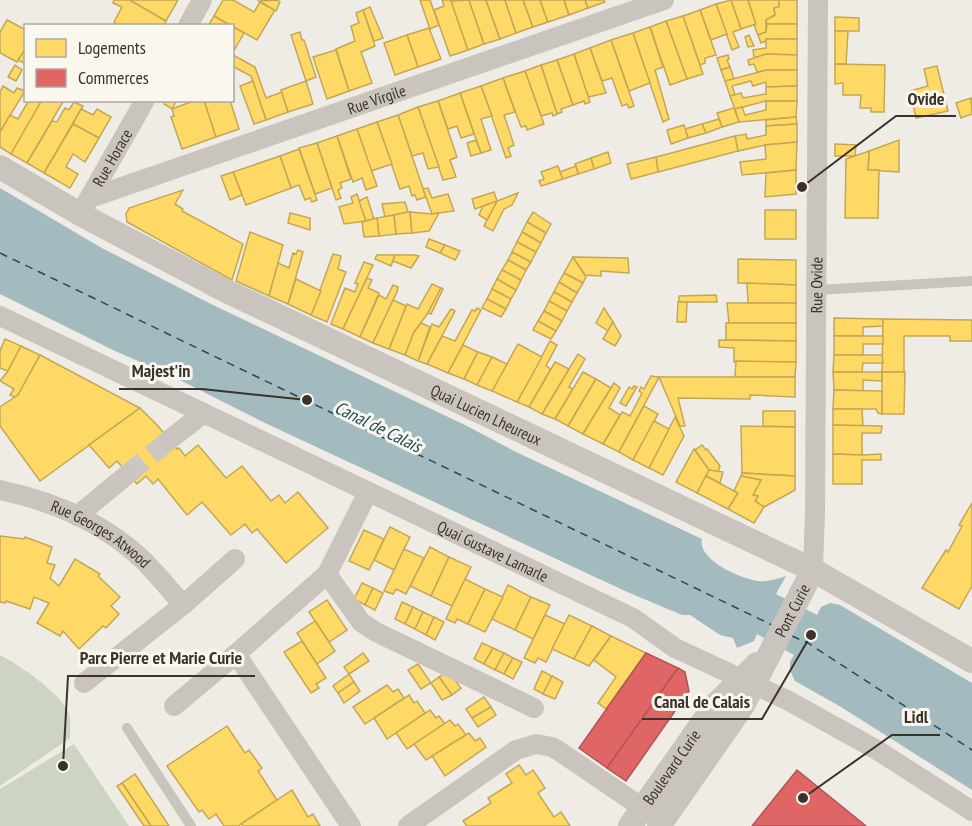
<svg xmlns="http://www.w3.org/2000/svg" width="972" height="826" viewBox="0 0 972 826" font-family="'PT Sans Narrow',sans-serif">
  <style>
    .green { fill: #cdd4c1 }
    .water { fill: #a3bbbf }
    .homes { fill: #ffd966; stroke: #c4a755; stroke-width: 1.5 }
    .shops { fill: #e06666; stroke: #ae5655; stroke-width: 1.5 }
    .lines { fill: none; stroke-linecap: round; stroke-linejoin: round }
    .ferry { stroke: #234d5a; stroke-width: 1.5; stroke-dasharray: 8 6; stroke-linecap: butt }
    .minor-tunnel { stroke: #cbc7c1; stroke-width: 20; stroke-dasharray: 20 10; stroke-linecap: butt }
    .service { stroke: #c9c5be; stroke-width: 10 }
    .minor { stroke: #c9c5be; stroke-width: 20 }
    .tertiary { stroke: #c9c5be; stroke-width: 24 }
    .labels { text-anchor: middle; stroke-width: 6; stroke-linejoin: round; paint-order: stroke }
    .street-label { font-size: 16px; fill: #3a322c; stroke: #faf7ee }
    .water-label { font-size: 18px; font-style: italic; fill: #234d5a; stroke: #faf7ee }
    .leader { fill: none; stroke: #3a322c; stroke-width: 2 }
    .callout-dot { fill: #3a322c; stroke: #faf7ee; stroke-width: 2 }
    .callout-label { font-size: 18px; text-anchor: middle; font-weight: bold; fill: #3a322c; stroke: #faf7ee; stroke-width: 6; stroke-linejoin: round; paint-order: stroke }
  </style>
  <rect width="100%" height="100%" fill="#efece6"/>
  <g class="green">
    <path d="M0 655C18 664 62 694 69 714 71 721 70 731 70 738L0 786Z"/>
    <polygon points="74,744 129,826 0,826 0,789"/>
  </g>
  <path class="water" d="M0 188 100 247 209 303 467 426 514 451 702 539C697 560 741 579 758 581 768 582 777 579 786 576L776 594 817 615 821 607 830 603 840 605 972 683V790L841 707 795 681 790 670V662L794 655 757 634 754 641 737 648 733 638 720 635 690 615H682L625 591 265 423 168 374 115 351 0 294Z"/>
  <g class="homes">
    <polygon points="114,0 130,0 166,21 164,26 120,26 114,22 122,7 113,3"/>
    <polygon points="130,0 178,0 166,21"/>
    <polygon points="223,0 233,0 254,12 260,2 275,10 257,40 214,16"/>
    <polygon points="277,0 280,2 276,11 259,1"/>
    <polygon points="420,0 430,0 439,25 430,29"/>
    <polygon points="442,0 451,0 468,50 450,56 434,10 444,6"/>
    <polygon points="469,0 484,44 468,50 451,1"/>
    <polygon points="469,0 486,0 500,39 484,44"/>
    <polygon points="486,0 505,0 516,33 500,39"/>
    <polygon points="505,0 523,0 533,27 516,33"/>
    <polygon points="523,0 540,0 548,22 533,27"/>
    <polygon points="540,0 564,0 569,15 548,22"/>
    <polygon points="564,0 585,0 588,8 569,15"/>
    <polygon points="585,0 604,0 605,2 588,8"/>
    <polygon points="731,0 748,0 756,24 741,29"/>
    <polygon points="731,0 741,29 733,32 739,47 732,50 716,4"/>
    <polygon points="748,0 779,0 779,7 774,8 775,15 766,20 766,32 758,35 754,25 756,24"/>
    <polygon points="779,0 797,0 797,24 767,24 766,20 775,15 774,8 779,7"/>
    <polygon points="716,4 727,34 711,40 700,10"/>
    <polygon points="370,7 383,38 374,41 363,10"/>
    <polygon points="363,10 375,46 361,52 372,83 349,91 336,49 355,41 351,26 359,23 356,13"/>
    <polygon points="700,10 716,55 705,58 705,63 700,65 683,16"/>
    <polygon points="214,16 231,26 208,26"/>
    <polygon points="683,16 703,74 687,79 666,21"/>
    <polygon points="835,17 859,18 859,31 835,31"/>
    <polygon points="7,20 26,30 26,48 17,62 0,53 0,32"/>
    <polygon points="666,21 687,79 670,85 650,27"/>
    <polygon points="767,24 797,24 797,39 766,39 766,41 761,43 758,35 766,32"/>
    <polygon points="232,26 244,33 232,54"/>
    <polygon points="650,27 663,67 655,70 669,119 663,122 633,33"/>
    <polygon points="429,28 441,59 418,67 407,35"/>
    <polygon points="835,31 848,31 846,64 835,64"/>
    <polygon points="300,32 302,40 304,40 316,77 306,81 291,35"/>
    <polygon points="633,33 650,83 629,91 611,40"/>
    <polygon points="407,35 418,67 395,75 384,43"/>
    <polygon points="749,35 754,46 748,47 745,37"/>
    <polygon points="766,39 797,39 797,55 766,54 754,58 753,50 766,48"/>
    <polygon points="611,40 634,106 629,108 627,104 622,106 612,78 602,81 590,48"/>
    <polygon points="26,48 26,64 18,60"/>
    <polygon points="590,48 606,93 588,97 574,54"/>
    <polygon points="336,50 349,91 327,99 313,57"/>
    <polygon points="574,54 590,102 585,104 584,101 573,105 557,60"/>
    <polygon points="766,54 797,55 797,70 767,70 757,72 754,64 749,65 748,60"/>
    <polygon points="233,55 255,67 266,98 282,92 288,112 266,120 251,76 232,66"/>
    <polygon points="728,55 729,59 727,60 730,67 721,70 717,58"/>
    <polygon points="557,60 573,105 561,109 562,112 557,114 541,65"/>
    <polygon points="835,64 885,65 884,112 871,112 871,108 860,108 861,95 843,95 843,83 835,84"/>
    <polygon points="15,65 22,70 16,81 8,77"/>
    <polygon points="541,65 557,114 553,116 552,113 541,116 525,71"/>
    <polygon points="937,66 948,111 916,118 910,91 928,86 924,69"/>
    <polygon points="730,67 734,79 725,81 721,70"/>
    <polygon points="767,70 797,70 797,86 766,87 766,82 753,86 751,81 732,86 735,95 730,96 725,81"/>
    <polygon points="525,71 544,124 527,130 526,126 521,127 503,78"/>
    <polygon points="503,78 515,112 504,115 514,145 508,148 511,156 506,158 481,86"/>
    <polygon points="253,81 266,120 254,124 240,86"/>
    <polygon points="306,81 313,104 288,112 281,90"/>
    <polygon points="3,86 14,93 17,88 25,91 0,132 0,92"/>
    <polygon points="481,86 492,116 481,119 491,150 481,153 460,93"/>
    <polygon points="797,86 797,101 766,101 735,109 730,96 741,93 743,98 766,94 766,87"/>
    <polygon points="460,93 474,134 461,138 457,126 448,129 438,101"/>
    <polygon points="971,98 972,114 961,118 956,103"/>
    <polygon points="29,100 42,100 11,154 0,147 0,132 10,115 18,119"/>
    <polygon points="42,100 64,100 27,163 11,154"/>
    <polygon points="166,100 177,100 172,109 164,104"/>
    <polygon points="196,100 204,100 216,137 182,149 171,117 174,116 172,109"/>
    <polygon points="204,100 230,100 239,129 216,137"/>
    <polygon points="438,101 457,157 450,160 456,177 443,180 418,107"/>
    <polygon points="766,101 797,101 796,117 739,122 735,109 742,107 745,115 766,110"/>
    <polygon points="74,102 83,106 44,173 27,163 52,121 57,122 65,108 69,110"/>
    <polygon points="418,107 439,167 428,169 423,153 412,156 398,115"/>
    <polygon points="734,108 739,122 722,127 717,113"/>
    <polygon points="81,109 93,115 97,109 111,117 99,138 73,124"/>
    <polygon points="398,115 426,197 417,200 415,195 412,196 409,186 400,189 377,122"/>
    <polygon points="796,117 797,124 766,126 766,120"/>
    <polygon points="719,119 722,127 706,133 702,124"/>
    <polygon points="377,122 392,164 371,171 357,129"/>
    <polygon points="73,124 99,138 85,162 73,154 66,167 78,174 70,188 44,173"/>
    <polygon points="702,124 706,133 688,138 685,129"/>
    <polygon points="797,124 797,142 765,145 738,151 735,136 746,134 747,139 766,135 766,126"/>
    <polygon points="684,125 688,138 671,144 667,130"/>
    <polygon points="357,129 377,186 366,190 362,178 353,182 337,136"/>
    <polygon points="337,136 351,179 340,183 342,188 338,190 341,198 336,200 317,143"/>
    <polygon points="735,136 738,151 658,172 656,157"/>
    <polygon points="476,140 481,153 471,156 467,143"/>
    <polygon points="899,140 899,172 868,170 869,151"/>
    <polygon points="797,142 796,170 742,175 740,162 766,159 765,145"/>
    <polygon points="317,143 332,188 315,194 299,148"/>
    <polygon points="835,144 856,145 855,156 835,156"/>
    <polygon points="299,149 317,200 312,202 310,198 305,200 299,185 291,188 280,156"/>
    <polygon points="869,151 868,170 879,170 878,218 845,218 846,159"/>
    <polygon points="608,152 611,163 594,169 591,158"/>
    <polygon points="280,156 291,188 246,205 233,172"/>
    <polygon points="656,157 658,172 631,179 627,164"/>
    <polygon points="591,158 594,169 578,174 575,164"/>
    <polygon points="558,166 563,179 541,186 539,181 544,179 541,172"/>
    <polygon points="576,166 578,174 563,179 560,172"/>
    <polygon points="796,170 796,194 765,197 766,173"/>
    <polygon points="233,172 242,195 230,200 221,176"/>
    <polygon points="428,188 432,198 448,194 454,211 432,214 423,189"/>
    <polygon points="183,190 175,204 183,209 182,211 243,244 232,280 127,222 126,214 129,208"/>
    <polygon points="494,192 497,201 475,209 472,199"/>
    <polygon points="518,193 512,205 504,209 493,231 484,226 497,201"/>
    <polygon points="357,194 366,221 344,224 339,207 353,203 351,197"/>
    <polygon points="367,197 374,219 366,221 359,201"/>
    <polygon points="497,201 487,220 479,215 483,206"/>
    <polygon points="405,202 408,212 385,217 382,204"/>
    <rect x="765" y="210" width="31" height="29"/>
    <polygon points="408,212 410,212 412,233 396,234 394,215"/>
    <polygon points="410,212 432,214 439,213 429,231 412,233"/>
    <polygon points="533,212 551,224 546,233 527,222"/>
    <polygon points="290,213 310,218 310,230 288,223"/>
    <polygon points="394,215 396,234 379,236 377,218"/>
    <polygon points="377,218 379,236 364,237 362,222"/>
    <polygon points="527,222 546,233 541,243 522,232"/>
    <polygon points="250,232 283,245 269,296 236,281"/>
    <polygon points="522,232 541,243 536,252 517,242"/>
    <polygon points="429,239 445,245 440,253 426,247"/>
    <polygon points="517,242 536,252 531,262 512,252"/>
    <polygon points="445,245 460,251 455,260 440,253"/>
    <polygon points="298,250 303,252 288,304 269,296 278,263 289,268 293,253 296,254"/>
    <polygon points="512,252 531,262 526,270 508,260"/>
    <polygon points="333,254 341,256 338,269 346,272 327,322 311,315"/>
    <polygon points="377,255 395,255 391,266 375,259"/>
    <polygon points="395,255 414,255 419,256 411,268 393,261"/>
    <polygon points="573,257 586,277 583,283 564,273"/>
    <polygon points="573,257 628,258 629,273 601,271 601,276 585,275"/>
    <polygon points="738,259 796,260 796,285 738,283"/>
    <polygon points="508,260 526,270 521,280 502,270"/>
    <polygon points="364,262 373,265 343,329 331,324 345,288 355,292 358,284 355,283"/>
    <polygon points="502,270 521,280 516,290 497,279"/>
    <polygon points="564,273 583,283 577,293 559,282"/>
    <polygon points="367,278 372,280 368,288 379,293 360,337 343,329"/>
    <polygon points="296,279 321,291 311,315 288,304"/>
    <polygon points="497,279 516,290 511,299 492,289"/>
    <polygon points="559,282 577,293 572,302 554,292"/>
    <polygon points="747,283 796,285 796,303 748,303"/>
    <polygon points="432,284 441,288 428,313 414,332 405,355 389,349 407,304 418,309"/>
    <polygon points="393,285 398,287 397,292 373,343 360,337 379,295 386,299"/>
    <polygon points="441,288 443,289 431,314 428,313"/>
    <polygon points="492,289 511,299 506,309 487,299"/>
    <polygon points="554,292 572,302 567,311 549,301"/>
    <polygon points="716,295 717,302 679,302 679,296"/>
    <polygon points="487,299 506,309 501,317 482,308"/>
    <polygon points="393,300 406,306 389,349 373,343"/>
    <polygon points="549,301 567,311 562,321 544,311"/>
    <polygon points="678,302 687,302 686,322 677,322"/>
    <polygon points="727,303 796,303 796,323 729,323"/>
    <polygon points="477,308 481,310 448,373 427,364 442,336 455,341 472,310 475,311"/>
    <polygon points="604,308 613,322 608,331 596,323"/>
    <polygon points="451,309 455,311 427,364 418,361 432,324 439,327"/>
    <polygon points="544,311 562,321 556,331 538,321"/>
    <polygon points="834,318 883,319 883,326 863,327 863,336 834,336"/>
    <polygon points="883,319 972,320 972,341 950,341 950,336 904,336 904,372 882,372"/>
    <polygon points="538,321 556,331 551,339 533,330"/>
    <polygon points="613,322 621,336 615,346 603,339"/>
    <polygon points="421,323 430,327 418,361 405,355 414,332"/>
    <polygon points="726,323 796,323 796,341 726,340"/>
    <polygon points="834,336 883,336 883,344 863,344 863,355 834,355"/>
    <polygon points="5,339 21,346 8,371 0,368 0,351"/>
    <polygon points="719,340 796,341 796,362 734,362 734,348 719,347"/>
    <polygon points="550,341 557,345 546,366 551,369 529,407 517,402"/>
    <polygon points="518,344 542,357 517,402 492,391"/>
    <polygon points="463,345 478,352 464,379 448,373"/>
    <polygon points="21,346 40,355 18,395 15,397 10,395 14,389 0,381 8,371"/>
    <polygon points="478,352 492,357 477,385 464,379"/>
    <polygon points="578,354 585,359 569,387 573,389 555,419 542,414"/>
    <polygon points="40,355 140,408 40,481 0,426 0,407 18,395"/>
    <polygon points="834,355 882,355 883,363 863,363 862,372 833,372"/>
    <polygon points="492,357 507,364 492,391 477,385"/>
    <polygon points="736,361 796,362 795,377 735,377"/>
    <polygon points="555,362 569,369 542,414 529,407"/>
    <polygon points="583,372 596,379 568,426 555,419"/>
    <polygon points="833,372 882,372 882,381 863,380 863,391 834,390"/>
    <polygon points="882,372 905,372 904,414 882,414"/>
    <polygon points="651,376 659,377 619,452 603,444 622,412 630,416 642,393 639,391 641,387 644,389"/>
    <polygon points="659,377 795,377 795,397 750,395 750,399 678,398 685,426 680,426"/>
    <polygon points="596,379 611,388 583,434 568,426"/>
    <polygon points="614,383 620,388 609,408 620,415 603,444 583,434"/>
    <polygon points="634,386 637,387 626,406 620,403 629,387 632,389"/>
    <polygon points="834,390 882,391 882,414 878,413 876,409 833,409"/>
    <polygon points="644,406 658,414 633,460 619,452"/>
    <polygon points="140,408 158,426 177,449 179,448 185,456 198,445 226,478 242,466 271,501 279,495 285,503 298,492 328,528 286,563 257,529 252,533 245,524 231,535 202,502 187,515 158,479 153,484 146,476 137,484 117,461 109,468 89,445"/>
    <polygon points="833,409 862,409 863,426 833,425"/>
    <polygon points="763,411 795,411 795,427 763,426"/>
    <polygon points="675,417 684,436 663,475 649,468"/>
    <polygon points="654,421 669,429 649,468 633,460"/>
    <polygon points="833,425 882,426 881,433 862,433 862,455 833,454"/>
    <polygon points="741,426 795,427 795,476 742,473"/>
    <polygon points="702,445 706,450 707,449 720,466 718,472 709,470 695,450"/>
    <polygon points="694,449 709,470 697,493 676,482"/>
    <polygon points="833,454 862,455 881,454 881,460 862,460 862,484 833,484"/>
    <polygon points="709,470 723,472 720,483 706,476"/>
    <polygon points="742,473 795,476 795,490 764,507 755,501 758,496 753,495 761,480 741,476"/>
    <polygon points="706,476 738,493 728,509 697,493"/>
    <polygon points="741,476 761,480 753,495 758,496 755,501 764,507 754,523 728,509 738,493 734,491"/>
    <polygon points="972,503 972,586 959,609 922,588 946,550 948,552 962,526 959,525"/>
    <polygon points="390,527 410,537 394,570 374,560"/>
    <polygon points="364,530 384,539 369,570 349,561"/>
    <polygon points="0,536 24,539 25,537 52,547 47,563 55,565 50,578 59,586 75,559 100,574 98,576 120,597 111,606 119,614 106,628 103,626 79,649 63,631 60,636 37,623 49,603 34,597 30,609 6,601 5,603 0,602"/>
    <polygon points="430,547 449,557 431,596 410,586"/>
    <polygon points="404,549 424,558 406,594 396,589 393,594 384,591"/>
    <polygon points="449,557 471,567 452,606 431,596"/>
    <polygon points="465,579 485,589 468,624 457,619 455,623 446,619"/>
    <polygon points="362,583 373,588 365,605 354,599"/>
    <polygon points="508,585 531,597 515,630 492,619"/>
    <polygon points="373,588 383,593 375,610 365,605"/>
    <polygon points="485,589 503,597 485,632 468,624"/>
    <polygon points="531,597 550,605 533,639 515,630"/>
    <polygon points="327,600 347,630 329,642 309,612"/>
    <polygon points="402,602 413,607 405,624 395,619"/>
    <polygon points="413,607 423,612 415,629 405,624"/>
    <polygon points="423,612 434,617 426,635 415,629"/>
    <polygon points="545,615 565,624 546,662 538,658 535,663 524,658"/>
    <polygon points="569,615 592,626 574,659 552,649"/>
    <polygon points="434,617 444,622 435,640 426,635"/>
    <polygon points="315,621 335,651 317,664 297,633"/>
    <polygon points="592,626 611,636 589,666 574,659"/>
    <polygon points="611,636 646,653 606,709 598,703 616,677 594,660"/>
    <polygon points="302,641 326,678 316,684 319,688 311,693 284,652"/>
    <polygon points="482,643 493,648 484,664 474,659"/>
    <polygon points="493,648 504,653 495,670 484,664"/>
    <polygon points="363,653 369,661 349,674 344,667"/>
    <polygon points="504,653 513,658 504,674 495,670"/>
    <polygon points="513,658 522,662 513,679 504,674"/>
    <polygon points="418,664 431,683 421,689 408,670"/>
    <polygon points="448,671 461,688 452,695 439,677"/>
    <polygon points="542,671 552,676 543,694 534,689"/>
    <polygon points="349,674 354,682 338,693 333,686"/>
    <polygon points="552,676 563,682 555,699 543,694"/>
    <polygon points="439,677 452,695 442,700 431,683"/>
    <polygon points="354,682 360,691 344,703 338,693"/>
    <polygon points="387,685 393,692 398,689 404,698 365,724 353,707"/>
    <polygon points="409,695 414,703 417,701 425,713 387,739 374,718"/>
    <polygon points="484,697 491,707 472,718 466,709"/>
    <polygon points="491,707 496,715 478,727 472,718"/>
    <polygon points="430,710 436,718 439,716 445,724 407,749 396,733"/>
    <polygon points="450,720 455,726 458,724 466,735 426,760 414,744"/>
    <polygon points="227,726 245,753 249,750 262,768 258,771 277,800 238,826 224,826 216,814 209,819 202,810 199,812 167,766"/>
    <polygon points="469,733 475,741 480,738 486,747 445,776 432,756"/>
    <polygon points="519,765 526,775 533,770 545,788 538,793 554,817 561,812 570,826 467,826 463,821 491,803 488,798 512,783 506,774"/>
    <polygon points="135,774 169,826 151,826 122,783"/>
    <polygon points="122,783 151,826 144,826 117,786"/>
    <polygon points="292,790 308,817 313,814 320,826 243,826 241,824"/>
  </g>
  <g class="shops">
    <polygon points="646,653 678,668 607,768 579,748"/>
    <polygon points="678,668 685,672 689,691 626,781 607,768"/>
    <polygon points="797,770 866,826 752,826"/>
  </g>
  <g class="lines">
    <g class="ferry">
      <polyline points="0,253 772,625"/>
      <polyline points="792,636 808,643 972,750"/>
    </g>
    <polyline class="minor-tunnel" points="128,474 169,440"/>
    <g class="service">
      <polyline points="817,290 972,281"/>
      <polyline points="127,728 191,826"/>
    </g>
    <g class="minor">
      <polyline points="188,26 202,0"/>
      <path id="s1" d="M90 198 664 0"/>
      <path id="s2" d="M87 202 145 100"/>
      <path id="s3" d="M0 316 633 618 675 648 787 700 877 750 972 811"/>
      <polyline points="169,440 204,413"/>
      <path id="s4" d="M0 490C52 501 104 523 143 560 157 574 170 590 183 605"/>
      <polyline points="368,492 327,574 361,622 376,632 534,708"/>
      <polyline points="77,516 128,474"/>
      <path id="s5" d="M813 570 815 512 818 0"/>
      <polyline points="327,574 236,654 351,826"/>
      <polyline points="84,683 183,605 235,559"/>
      <polyline points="174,706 236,654"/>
      <polyline points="408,826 516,750 536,744 552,747 559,751 653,815"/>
    </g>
    <g class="tertiary">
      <path id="s6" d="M0 167 80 214 226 291 813 570 972 661"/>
      <path id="s7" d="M630 826 715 705 757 664"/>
      <path id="s8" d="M659 826 742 707 813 570"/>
    </g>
  </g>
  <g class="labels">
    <g class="street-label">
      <text dy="6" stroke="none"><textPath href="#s1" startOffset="303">Rue Virgile</textPath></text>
      <text dy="6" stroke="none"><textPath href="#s2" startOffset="51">Rue Horace</textPath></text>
      <text dy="6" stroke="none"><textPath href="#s5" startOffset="285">Rue Ovide</textPath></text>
      <text dy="6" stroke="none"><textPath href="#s6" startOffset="546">Quai Lucien Lheureux</textPath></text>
      <text dy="6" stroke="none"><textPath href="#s4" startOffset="111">Rue Georges Atwood</textPath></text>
      <text dy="6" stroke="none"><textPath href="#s3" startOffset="546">Quai Gustave Lamarle</textPath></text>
      <text dy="6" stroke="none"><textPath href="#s8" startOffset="254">Pont Curie</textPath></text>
      <text dy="6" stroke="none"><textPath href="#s7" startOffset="72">Boulevard Curie</textPath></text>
    </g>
    <g class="water-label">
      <text transform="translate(378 427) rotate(26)" y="6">Canal de Calais</text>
    </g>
  </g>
  <path class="leader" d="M802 187L896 116H956M307 400L202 389H119M63 766L68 676H255M811 635L762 719H642M803 798L892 735H940"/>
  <g class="callout-dot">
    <circle cx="802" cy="187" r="6"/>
    <circle cx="307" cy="400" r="6"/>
    <circle cx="63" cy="766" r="6"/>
    <circle cx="811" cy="635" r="6"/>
    <circle cx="803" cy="798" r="6"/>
  </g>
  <g class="callout-label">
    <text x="926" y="105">Ovide</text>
    <text x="161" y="377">Majest'in</text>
    <text x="161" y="664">Parc Pierre et Marie Curie</text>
    <text x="702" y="708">Canal de Calais</text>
    <text x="916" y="723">Lidl</text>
  </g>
  <rect x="24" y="24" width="210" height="78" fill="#faf7ee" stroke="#ada8a0" stroke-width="1.5"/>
  <rect x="36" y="39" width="30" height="18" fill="#ffd966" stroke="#ada8a0" stroke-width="1.5"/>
  <text x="78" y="54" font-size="18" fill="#3a322c">Logements</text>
  <rect x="36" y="69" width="30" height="18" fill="#e06666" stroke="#ada8a0" stroke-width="1.5"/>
  <text x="78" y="84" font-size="18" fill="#3a322c">Commerces</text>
</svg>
